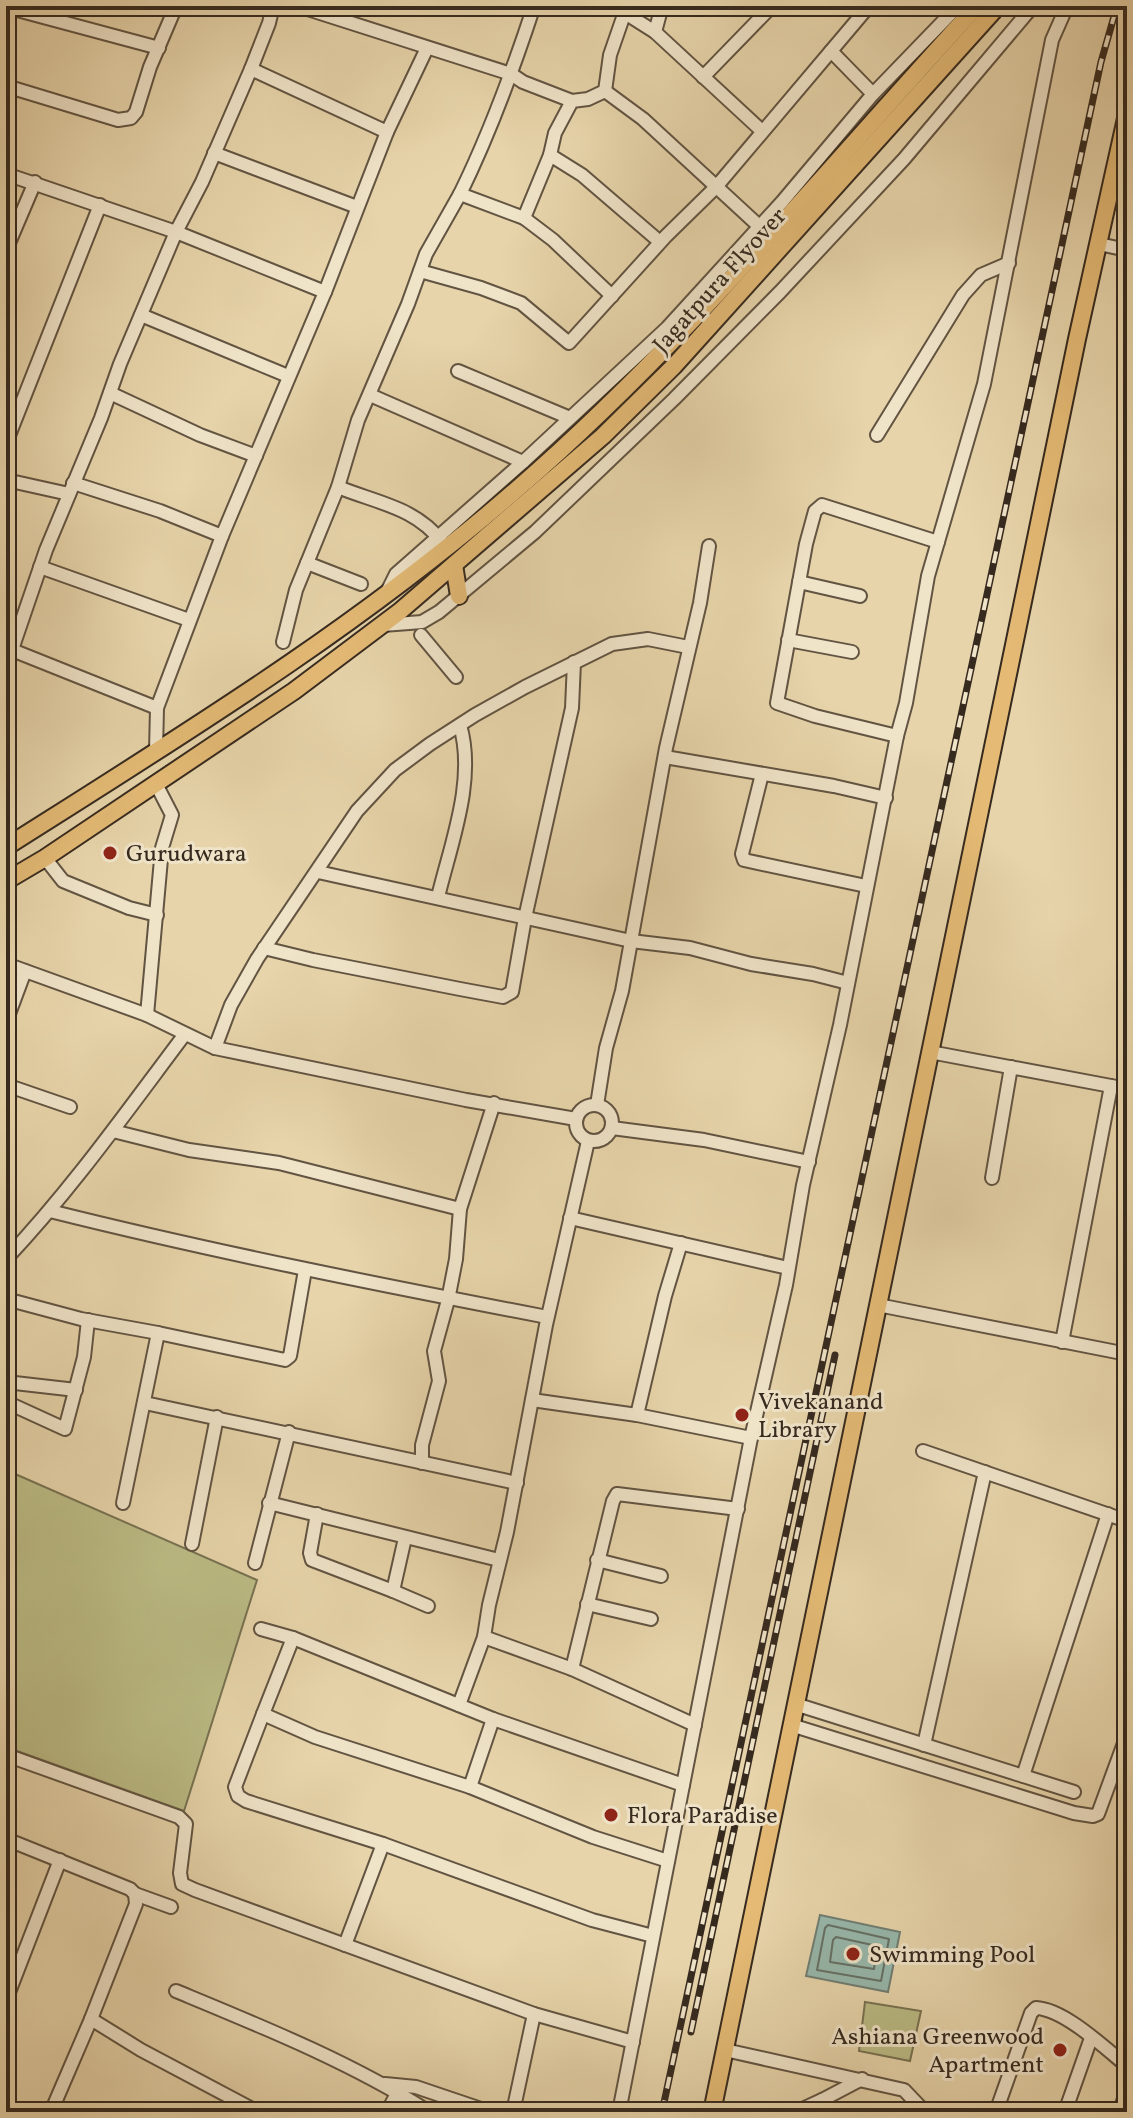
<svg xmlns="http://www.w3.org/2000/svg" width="1133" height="2118" viewBox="0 0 1133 2118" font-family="Vollkorn,serif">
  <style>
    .green { fill: #bbbb85; stroke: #787252; stroke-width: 2 }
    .water { fill: #97b8ac; stroke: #707f74; stroke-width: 2 }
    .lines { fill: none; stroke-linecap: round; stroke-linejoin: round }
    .shore { stroke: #667166; stroke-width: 2 }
    .minor-casing { stroke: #625442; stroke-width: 16 }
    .major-casing { stroke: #362a1f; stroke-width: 20 }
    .minor { stroke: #efe3c8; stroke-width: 12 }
    .major { stroke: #e4ba75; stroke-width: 16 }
    .rail-casing { stroke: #362a1f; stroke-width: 7 }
    .rail { stroke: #efe3c8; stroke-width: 4; stroke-dasharray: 12; stroke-linecap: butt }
    .poi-dot { fill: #8f2418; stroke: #efe3c8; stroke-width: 3 }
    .labels { text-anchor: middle; stroke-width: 6; stroke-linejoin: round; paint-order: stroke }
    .street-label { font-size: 24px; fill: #362a1f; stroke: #efe3c8 }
    .poi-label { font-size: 24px; fill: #362a1f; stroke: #efe3c8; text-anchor: start }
  </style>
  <rect width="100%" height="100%" fill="#e7d4aa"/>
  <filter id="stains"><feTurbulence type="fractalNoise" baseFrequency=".0025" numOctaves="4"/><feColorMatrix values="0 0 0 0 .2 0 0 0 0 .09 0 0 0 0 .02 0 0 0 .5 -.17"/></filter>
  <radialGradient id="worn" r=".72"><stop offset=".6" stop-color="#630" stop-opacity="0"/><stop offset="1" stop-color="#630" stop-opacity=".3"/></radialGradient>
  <g class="green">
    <polygon points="6,1470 257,1580 184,1811 6,1747"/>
    <polygon points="865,2002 921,2011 910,2061 859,2051"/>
  </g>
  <polygon class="water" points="820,1915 900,1932 888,1992 806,1976"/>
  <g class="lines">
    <g class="shore">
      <polygon points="828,1925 889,1939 881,1981 817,1970 825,1928"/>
      <polygon points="836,1937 877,1946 874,1969 830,1962 833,1940"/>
    </g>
    <defs>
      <g id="minor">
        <polyline points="298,6 511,74 523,82 572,101"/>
        <polyline points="6,7 159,48"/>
        <polyline points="625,13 655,32 762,131"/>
        <polyline points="655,32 662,6"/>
        <polyline points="831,51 873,94"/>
        <polyline points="251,69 387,132"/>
        <polyline points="703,77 772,6"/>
        <polyline points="6,86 118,120 131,118 136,112 150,67 176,6"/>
        <polyline points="605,91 643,119 759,226"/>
        <polyline points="214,153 357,207"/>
        <polyline points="550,155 582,175 660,242"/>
        <polyline points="6,174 176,232 325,292"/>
        <path d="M460 194C490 133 513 70 534 6"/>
        <polyline points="524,218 553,240 612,296"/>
        <polyline points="1099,244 1127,250"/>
        <polyline points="6,250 35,182"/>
        <polyline points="420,271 481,288 521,303 569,343 666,236 716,187 869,6"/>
        <polyline points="141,315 288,376"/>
        <polyline points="458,371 570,418"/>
        <polyline points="110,393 200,435 256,456"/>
        <polyline points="370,395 523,462"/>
        <polyline points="877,435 963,295 981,275 1009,263"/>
        <polyline points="6,443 100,205"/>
        <polyline points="6,480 69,494"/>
        <polyline points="73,483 160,511 222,536"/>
        <path d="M338 487C377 503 415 507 442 542"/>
        <polyline points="307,563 361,584"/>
        <polyline points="40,567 189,620"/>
        <polyline points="799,582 860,596"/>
        <polyline points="387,592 396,574 523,462 667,328 782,202 873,94 958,6"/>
        <polyline points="383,625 422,622 439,612 535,532 674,399 780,292 904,159 1033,6"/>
        <polyline points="421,635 456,677"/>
        <polyline points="788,640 852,652"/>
        <polyline points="283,642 296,590 338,487 358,420 408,304 426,254 460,194 524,218 550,155 555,133 572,101 588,99 605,91 610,55 627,6"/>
        <polyline points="12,650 157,708 222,536 325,292 387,132 427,48"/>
        <polyline points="6,667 46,550 101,418 120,364 176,232 202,182 251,69 269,23 273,6"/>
        <polyline points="897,736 815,716 777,703 806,544 815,511 822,505 938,542"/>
        <polyline points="156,751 157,708"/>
        <polyline points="665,757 834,786 886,798"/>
        <polyline points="762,774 742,854 744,860 866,886"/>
        <polyline points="45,858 63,881 129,908 157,915"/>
        <polyline points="318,872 631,941 690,948 751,964 813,974 848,983"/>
        <path d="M438 897C451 843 476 780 460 725"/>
        <polyline points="264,948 313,960 460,989 503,997 512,992 525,918 572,708 574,662"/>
        <polyline points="6,964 147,1015 215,1048 466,1100 576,1119"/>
        <polyline points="147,1015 162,848 172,815 156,784"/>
        <polyline points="6,1022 25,971"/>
        <polyline points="215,1048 231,1005 257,959 357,811 395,770 430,744 475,715 525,687 612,644 648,639 688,647"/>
        <polyline points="930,1052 1127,1089"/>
        <polyline points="6,1085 70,1107"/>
        <circle cx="594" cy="1123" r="18"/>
        <polyline points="597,1105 606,1048 622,991 666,748 700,603 709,546"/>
        <polyline points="612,1128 704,1140 809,1162"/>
        <polyline points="113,1131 189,1150 279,1163 460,1209"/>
        <polyline points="992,1178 1011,1067"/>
        <path d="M50 1211C214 1252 381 1285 547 1317"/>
        <polyline points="570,1218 788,1268"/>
        <path d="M6 1259C72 1189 127 1111 185 1034"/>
        <polyline points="6,1299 81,1319 158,1333 285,1360 290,1356 305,1270"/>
        <polyline points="878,1305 1127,1354"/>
        <polyline points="1062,1342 1111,1086"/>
        <polyline points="6,1382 76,1390"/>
        <polyline points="532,1400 637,1415 751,1438"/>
        <polyline points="6,1402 65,1429 84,1357 88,1320"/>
        <polyline points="145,1403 517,1483"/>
        <polyline points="637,1415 665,1296 681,1243"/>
        <polyline points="923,1451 1127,1521"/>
        <polyline points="422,1463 422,1445 439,1381 434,1351 448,1300 456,1259 460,1209 494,1103"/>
        <polyline points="123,1503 158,1333"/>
        <polyline points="269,1503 499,1560"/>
        <polyline points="317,1514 310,1553 312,1560 393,1591 405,1538"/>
        <polyline points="192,1544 217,1417"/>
        <polyline points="597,1560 661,1576"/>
        <polyline points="255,1563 289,1432"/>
        <polyline points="393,1591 428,1606"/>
        <polyline points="587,1604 651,1619"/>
        <polyline points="261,1629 293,1638 493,1719 683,1785"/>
        <polyline points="484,1637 572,1669 695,1725"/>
        <polyline points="293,1638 263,1714 315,1737 470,1787 593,1837 668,1861"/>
        <polyline points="572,1669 613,1501 617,1494 738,1509"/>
        <polyline points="795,1704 1074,1792"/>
        <polyline points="459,1705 484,1637 489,1605 507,1532 546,1325 588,1141"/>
        <polyline points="263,1714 235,1787 238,1796 246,1801 383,1844 592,1920 653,1936"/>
        <polyline points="791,1725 1074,1813 1093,1816 1098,1814 1127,1735"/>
        <polyline points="924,1745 985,1472"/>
        <polyline points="6,1755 179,1817 186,1824 180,1873 182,1884 195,1890 534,2014 633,2042"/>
        <polyline points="1023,1776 1108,1514"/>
        <polyline points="470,1787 493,1719"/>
        <polyline points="6,1839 130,1889 135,1894 136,1904 91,2019 51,2112"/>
        <polyline points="135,1894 171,1907"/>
        <polyline points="345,1945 383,1844"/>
        <path d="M176 1991C263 2027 350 2062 429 2112"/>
        <polyline points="6,2000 60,1860"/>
        <polyline points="91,2019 141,2050 258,2112"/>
        <polyline points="725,2050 904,2090 925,2112"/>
        <polyline points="385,2084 416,2087 490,2112"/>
        <polyline points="822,2100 862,2079"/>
        <polyline points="387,2112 398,2092"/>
        <polyline points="513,2112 534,2014"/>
        <polyline points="619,2112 751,1438 786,1285 803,1185 840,1025 897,736 906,703 928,576 984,384 1052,40 1067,6"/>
        <polyline points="796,2112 822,2100 829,2112"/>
        <path d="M996 2112 1031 2013 1036 2008C1064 2009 1105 2048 1127 2066"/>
        <polyline points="1065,2112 1091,2038"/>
        <polyline points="1119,2112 1127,2091"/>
      </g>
      <g id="major">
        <polyline points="454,565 459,596"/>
        <path d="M6 847C181 736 359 627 516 490 685 344 826 170 977 6"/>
        <polyline points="6,881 45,858 294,691 399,612 603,436 674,366 998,6"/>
        <polyline points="712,2112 1077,339 1127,114"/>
      </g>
    </defs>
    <use href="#minor" class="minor-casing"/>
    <use href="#major" class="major-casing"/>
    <use href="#minor" class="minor"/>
    <use href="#major" class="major"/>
    <defs>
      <g id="rail">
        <polyline points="691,2032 835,1355"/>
        <polyline points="662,2112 1101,62 1117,6"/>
      </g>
    </defs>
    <use href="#rail" class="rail-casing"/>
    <use href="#rail" class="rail"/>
  </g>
  <g class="poi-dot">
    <circle cx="110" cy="853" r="8"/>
    <circle cx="742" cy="1415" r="8"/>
    <circle cx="611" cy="1815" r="8"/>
    <circle cx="853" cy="1954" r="8"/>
    <circle cx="1060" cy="2050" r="8"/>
  </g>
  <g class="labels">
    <g class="street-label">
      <text transform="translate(719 280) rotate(-48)" y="8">Jagatpura Flyover</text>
    </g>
    <g class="poi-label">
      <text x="126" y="861">Gurudwara</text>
      <text x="758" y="1409">Vivekanand<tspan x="758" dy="28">Library</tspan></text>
      <text x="627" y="1823">Flora Paradise</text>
      <text x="869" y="1962">Swimming Pool</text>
      <text x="1044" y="2044" text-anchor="end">Ashiana Greenwood<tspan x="1044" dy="28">Apartment</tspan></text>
    </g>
  </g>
  <rect width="1133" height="2118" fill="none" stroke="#e7d4aa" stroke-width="32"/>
  <rect x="8" y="8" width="1117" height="2102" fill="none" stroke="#362a1f" stroke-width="4"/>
  <rect x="16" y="16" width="1101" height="2086" fill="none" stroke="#362a1f" stroke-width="2"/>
  <rect width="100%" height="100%" filter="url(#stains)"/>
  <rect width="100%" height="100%" fill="url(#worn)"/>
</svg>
